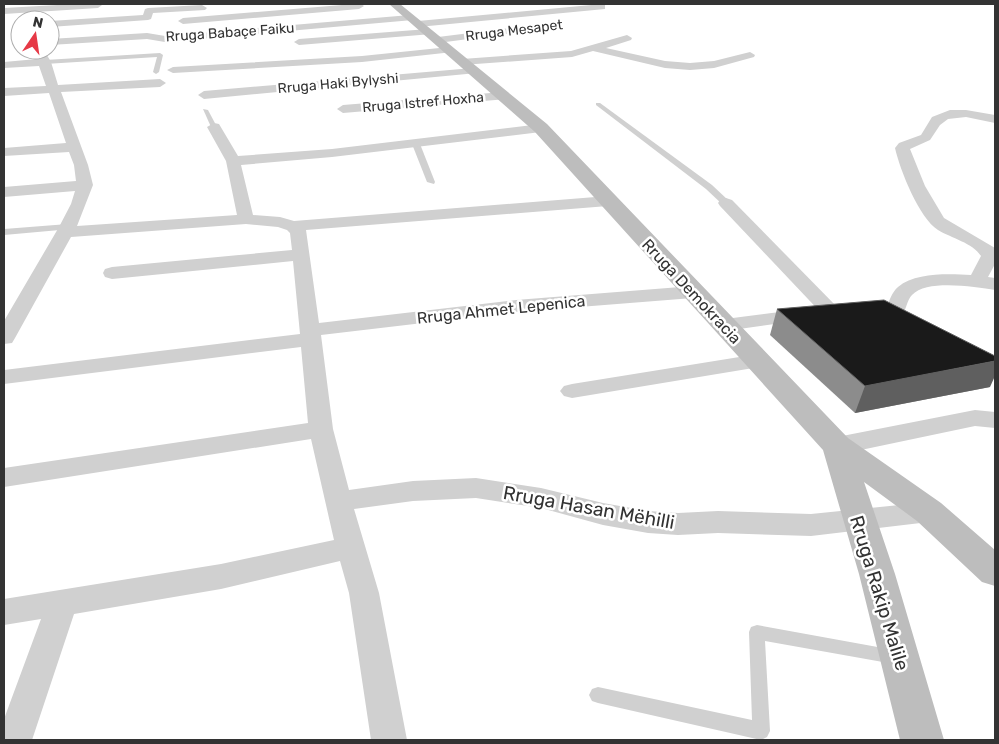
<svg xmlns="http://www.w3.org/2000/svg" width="999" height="744" viewBox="0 0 999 744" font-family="Rubik,sans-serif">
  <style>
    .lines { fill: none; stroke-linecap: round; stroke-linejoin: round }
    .lane { fill: #d0d0d0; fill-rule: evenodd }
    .street { fill: #d0d0d0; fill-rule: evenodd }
    .secondary { fill: #bdbdbd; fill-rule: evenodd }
    .wall { fill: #8c8c8c }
    .shaded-wall { fill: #5f5f5f }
    .building { fill: #1a1a1a; stroke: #5f5f5f }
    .labels { text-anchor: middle; stroke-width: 5; stroke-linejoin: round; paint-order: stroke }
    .far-street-label { font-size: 14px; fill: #333; stroke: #fff }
    .street-label { font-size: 16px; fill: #333; stroke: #fff }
    .near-street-label { font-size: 19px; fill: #333; stroke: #fff }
  </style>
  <rect width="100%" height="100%" fill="#fff"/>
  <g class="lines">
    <g class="lane">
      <polygon points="160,53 163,55 159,72 156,74 153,72 157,57 45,64 42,62 45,60"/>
      <polygon points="596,103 600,103 712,185 729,201 729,205 723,205 706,189 596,105"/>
      <polygon points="203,109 208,110 217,127 216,128 211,127"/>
      <polygon points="416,142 420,144 435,182 434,184 427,182 412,144"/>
      <polygon points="68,224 72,227 71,229 4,235 4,229"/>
      <polygon points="757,625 894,650 900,652 902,657 900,662 894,664 765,641 770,731 767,737 761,740 598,703 592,701 589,695 592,689 598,687 752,720 749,632 751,627"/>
    </g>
    <g class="street">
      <polygon points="75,4 102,5 98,8 4,14 4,8"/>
      <polygon points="354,4 361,4 364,6 359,9 183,24 178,21 183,18"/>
      <polygon points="602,4 605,5 605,9 418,27 413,24 418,21"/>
      <polygon points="202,5 207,8 205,10 153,13 151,19 148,20 50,27 50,21 143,15 145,9 148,8"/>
      <polygon points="410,15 413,16 413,20 165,42 147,39 50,45 50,39 147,33 165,36"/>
      <polygon points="525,26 528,27 528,31 438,43 433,40 438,37"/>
      <polygon points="428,29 433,32 432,34 299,45 294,42 299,39"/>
      <polygon points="627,35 632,38 631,40 606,48 665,61 690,63 714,61 750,52 755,55 754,57 714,68 690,70 665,68 593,51 572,57 462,65 456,62 462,59 571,51"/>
      <polygon points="449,47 454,50 453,52 362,62 173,73 167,70 173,67 362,56"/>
      <polygon points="34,50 44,50 51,62 58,85 160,79 166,83 160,87 61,92 88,165 93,185 77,226 237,215 226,161 207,127 214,123 219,124 238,156 332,149 541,124 548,128 541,132 332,157 241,165 253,215 280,217 294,221 608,196 614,198 616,201 614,204 608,206 306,230 319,323 516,300 693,286 700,288 703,292 700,296 693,298 516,312 321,335 333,429 349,490 413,481 476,478 541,488 603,503 648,511 678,513 718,511 811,514 929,502 939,505 943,512 939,519 929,522 811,536 718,533 678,535 648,533 603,525 541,508 476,498 413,501 354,509 379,593 407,740 371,740 349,593 340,561 221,589 74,614 32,740 4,740 4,719 41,619 4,625 4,599 221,564 334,540 311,439 4,487 4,468 308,423 301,347 4,384 4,370 300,334 293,261 112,279 105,277 103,273 105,269 112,267 292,250 290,233 287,230 278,227 246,224 71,237 15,338 12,343 4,344 4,321 59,227 71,204 75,191 4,197 4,187 76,181 74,165 69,152 4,156 4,148 66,143 49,93 4,96 4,88 46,86 39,66 4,68 4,62 37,59"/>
      <polygon points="473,68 479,71 477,73 204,99 198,95 204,91"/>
      <polygon points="503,92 509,96 507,99 343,113 337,109 343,105"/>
      <path d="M950 110H966L995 115V123L966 117 948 119 940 125 930 140 910 149 925 186 944 218 995 248V264L988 277 995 278V290C975 287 927 279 912 295 907 300 906 310 902 316L882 321 863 319 860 315 863 311 887 308C889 301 892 292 898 287 916 272 949 274 971 275L981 256C973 243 951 238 938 230 919 218 900 170 895 148L899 143 921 135 932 117Z"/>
      <polygon points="726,198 732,200 840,310 843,314 840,318 833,320 826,318 720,206 718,203 720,200"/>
      <polygon points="803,309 810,311 813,315 810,319 725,331 718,329 715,325 718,321 725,319"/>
      <polygon points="758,354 766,356 769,361 766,366 572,398 564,396 560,391 564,386 572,384"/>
      <polygon points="975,410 995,412 995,428 975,426 837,455 828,452 824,446 828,440 837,437"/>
    </g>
    <polygon class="secondary" points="389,4 400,4 547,124 848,438 941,503 995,550 995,586 982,582 917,521 864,482 895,574 944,740 900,740 859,574 823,450 535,132"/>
  </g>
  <polygon class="wall" points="777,309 990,387 855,413 770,335"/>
  <polygon class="shaded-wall" points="995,361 995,376 990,387 855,413 865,386"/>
  <polygon class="building" points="884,300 995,356 995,361 865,386 777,309"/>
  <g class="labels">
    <g class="far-street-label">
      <text transform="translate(514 30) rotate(-7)" y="5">Rruga Mesapet</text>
      <text transform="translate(230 32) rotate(-4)" y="5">Rruga Babaçe Faiku</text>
      <text transform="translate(338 83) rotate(-5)" y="5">Rruga Haki Bylyshi</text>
      <text transform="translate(423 102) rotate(-5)" y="5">Rruga Istref Hoxha</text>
    </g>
    <g class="street-label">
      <text transform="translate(692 291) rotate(47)" y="6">Rruga Demokracia</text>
      <text transform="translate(501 309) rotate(-6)" y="6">Rruga Ahmet Lepenica</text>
    </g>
    <g class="near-street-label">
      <text transform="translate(589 507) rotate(10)" y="7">Rruga Hasan Mëhilli</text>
      <text transform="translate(880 593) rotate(73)" y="7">Rruga Rakip Malile</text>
    </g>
  </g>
  <rect width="999" height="744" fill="none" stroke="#333333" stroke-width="10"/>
  <g transform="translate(35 35) rotate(13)"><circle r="24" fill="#ffffff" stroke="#adadad"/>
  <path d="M0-4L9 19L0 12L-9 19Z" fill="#e63946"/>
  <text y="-8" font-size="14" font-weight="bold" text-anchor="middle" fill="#333333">N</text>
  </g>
</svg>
